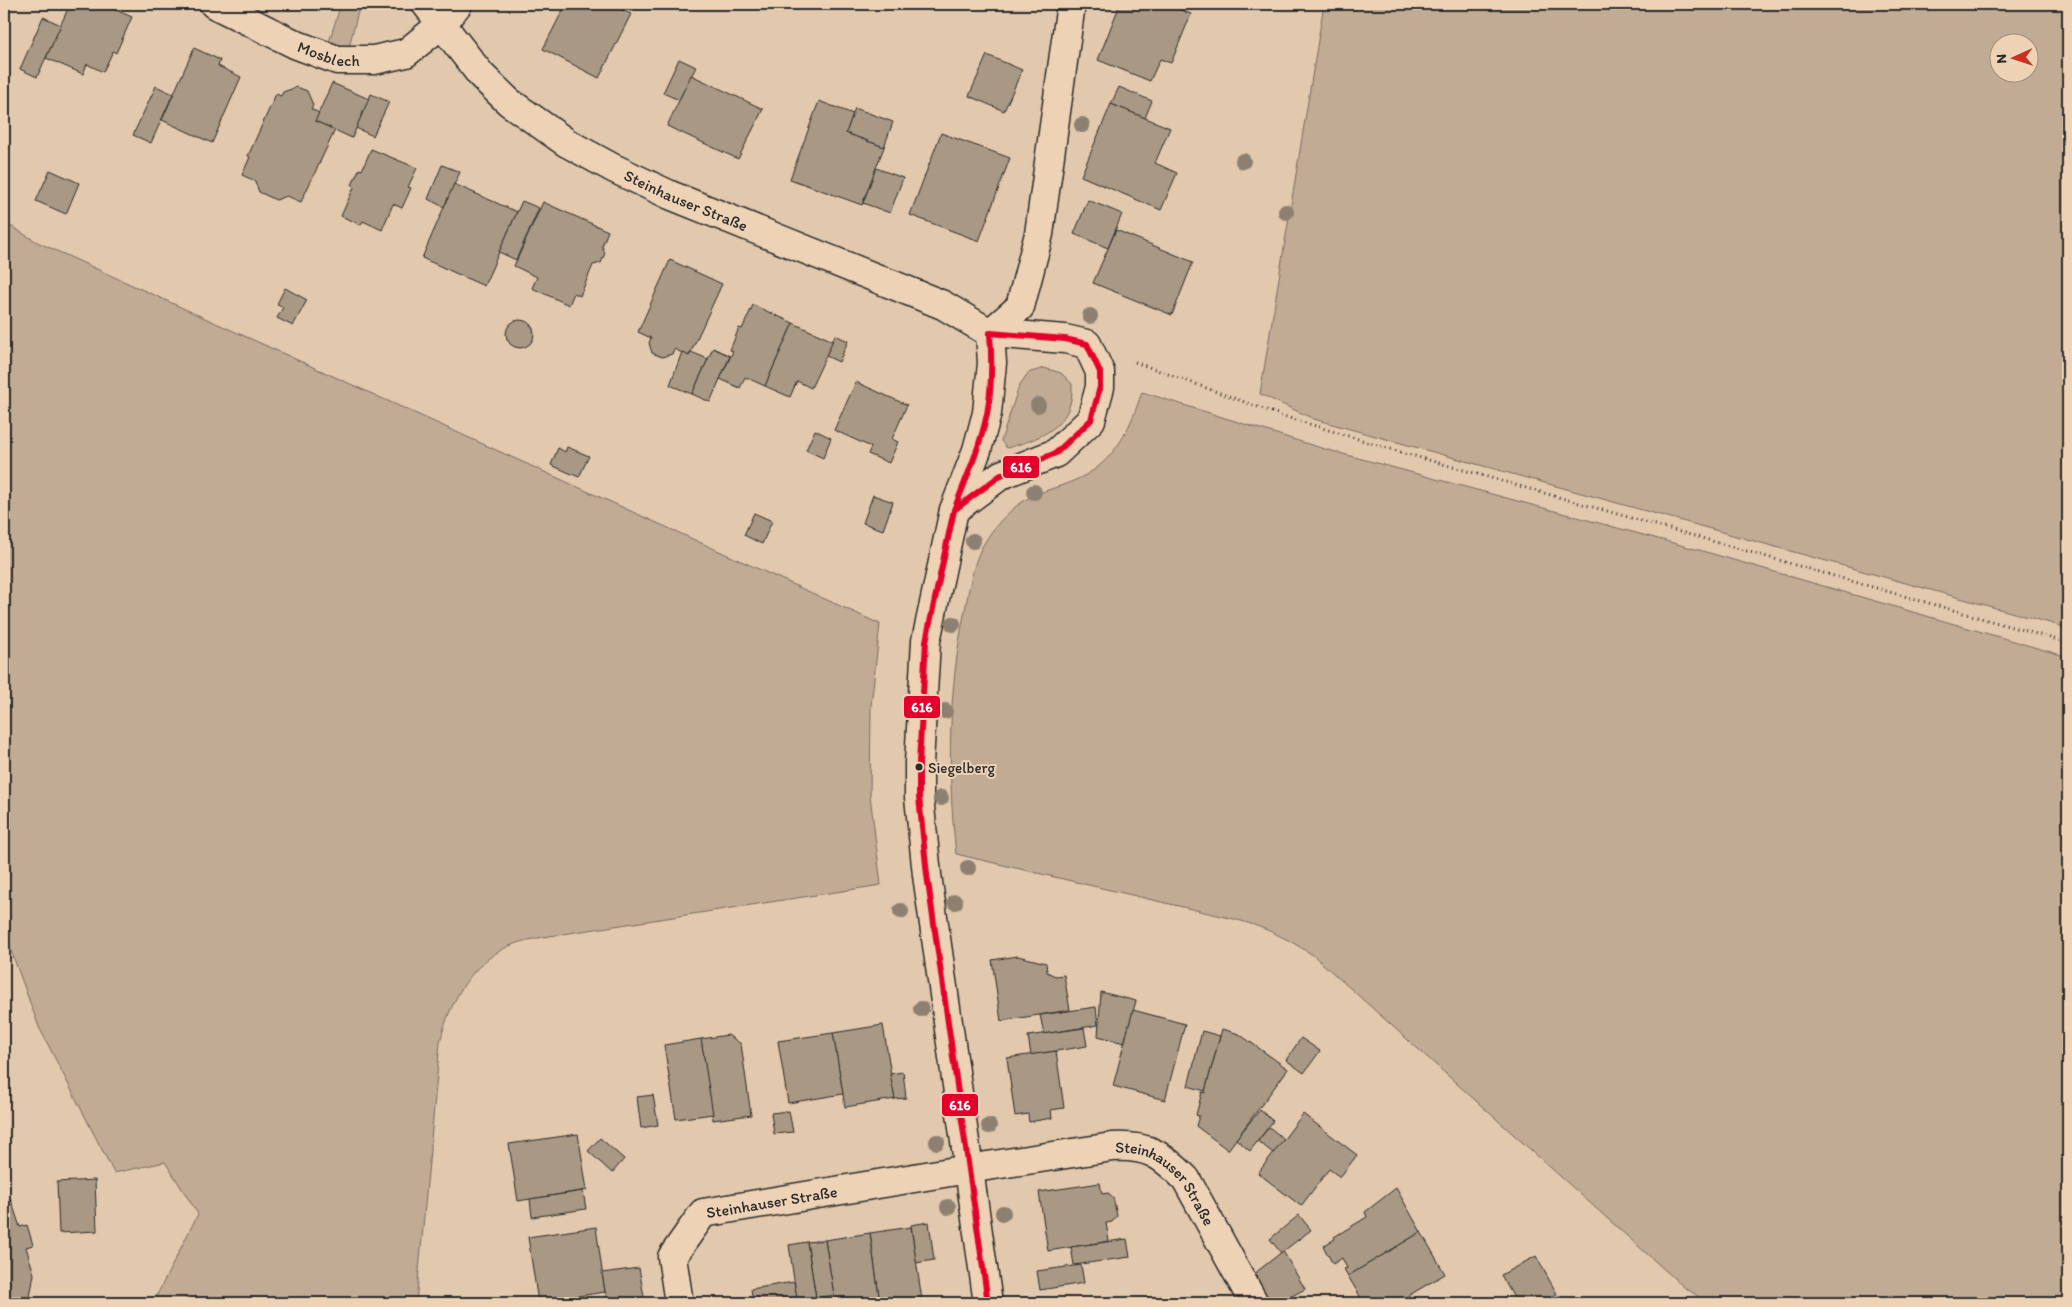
<svg xmlns="http://www.w3.org/2000/svg" width="2072" height="1307" viewBox="0 0 2072 1307" font-family="Itim,sans-serif">
  <style>
    .green { fill: #c1ab95; stroke: #766b60; fill-rule: evenodd }
    .building { fill: #a99884; stroke: #2b2b2b }
    .lines { fill: none; stroke-linecap: round; stroke-linejoin: round }
    .minor-casing { stroke: #2b2b2b; stroke-width: 31 }
    .path { stroke: #2b2b2b; stroke-width: 3; stroke-dasharray: 1 4; stroke-linecap: butt }
    .minor { stroke: #eed2b5; stroke-width: 28 }
    .bus-1-casing { stroke: #eed2b5; stroke-width: 10 }
    .bus-1 { stroke: #e4002b; stroke-width: 6 }
    .tree { fill: #8e8071 }
    .bus-dot { fill: #2b2b2b; stroke: #eed2b5; stroke-width: 2 }
    .labels { text-anchor: middle; stroke-width: 4; stroke-linejoin: round; paint-order: stroke }
    .bus-label { font-size: 15px; fill: #2b2b2b; stroke: #eed2b5; text-anchor: start }
    .street-label { font-size: 16px; fill: #2b2b2b; stroke: #eed2b5 }
    .line-badge { stroke: #eed2b5; stroke-width: 2 }
    .badge-label { font-size: 14px; text-anchor: middle; font-weight: bold; fill: #fff }
  </style>
  <rect width="100%" height="100%" fill="#e2c8ad"/>
  <filter id="ink" filterUnits="userSpaceOnUse"><feTurbulence type="fractalNoise" baseFrequency=".02" numOctaves="2"/><feDisplacementMap in="SourceGraphic" scale="10" xChannelSelector="R" yChannelSelector="G"/><feConvolveMatrix kernelMatrix="1 2 1 2 8 2 1 2 1" color-interpolation-filters="sRGB"/></filter>
  <g filter="url(#ink)">
    <g class="green">
      <polygon points="341,4 360,4 349,47 329,42"/>
      <path d="M1324 4H2068V628L1314 419 1260 394ZM2030 42V72H2000V42Z"/>
      <path d="M4 222 37 242 880 624 871 706 870 795 881 885 543 937C535 939 525 940 517 943 473 958 450 1000 440 1042L416 1303H153L198 1214 165 1162 114 1173 39 1027 9 945 4 939Z"/>
      <path d="M1044 368 1061 373 1072 384C1072 390 1072 398 1070 404 1062 432 1031 441 1007 448L1001 441 1019 386 1028 373Z"/>
      <path d="M1142 392 1321 448 1699 550 2068 657V1303H1708L1684 1287 1313 955C1285 937 1263 926 1230 918L956 854C947 771 948 691 965 610 969 590 972 569 980 551 989 533 1002 517 1018 505 1034 492 1055 489 1073 481 1114 465 1129 431 1142 392Z"/>
    </g>
    <g class="building">
      <polygon points="70,4 102,4 132,17 116,53 113,51 103,72 87,64 83,74 46,58"/>
      <polygon points="566,4 610,4 631,14 599,78 543,49"/>
      <polygon points="1120,4 1165,4 1191,14 1171,63 1160,59 1150,81 1098,60"/>
      <polygon points="43,17 61,25 37,77 20,69"/>
      <polygon points="194,48 220,60 218,66 241,77 212,143 162,120"/>
      <polygon points="987,55 1022,70 1004,111 969,96"/>
      <polygon points="679,59 696,67 679,100 663,93"/>
      <polygon points="691,75 763,109 738,159 667,126"/>
      <polygon points="332,83 369,99 352,138 315,121"/>
      <polygon points="156,86 173,94 151,143 133,135"/>
      <polygon points="297,87 307,91 313,105 311,109 319,113 315,121 335,130 301,202 287,196 276,200 259,192 255,181 242,175 250,157 248,156 276,94 281,96 283,92"/>
      <polygon points="1119,87 1152,101 1145,118 1111,104"/>
      <polygon points="371,94 389,102 373,136 356,128"/>
      <polygon points="819,101 853,114 846,133 884,147 862,205 790,179"/>
      <polygon points="1111,104 1170,128 1155,163 1177,173 1161,210 1081,176"/>
      <polygon points="855,108 893,122 884,147 846,133"/>
      <polygon points="941,133 1010,158 979,241 910,215"/>
      <polygon points="371,149 417,168 408,187 411,188 402,208 393,204 382,230 363,221 361,225 341,216 354,187 352,185 359,169 362,170"/>
      <polygon points="442,165 460,172 444,207 428,199"/>
      <polygon points="876,168 903,178 890,213 863,203"/>
      <polygon points="50,170 79,183 66,214 36,201"/>
      <polygon points="454,184 517,212 484,286 422,258"/>
      <polygon points="1088,200 1122,214 1108,248 1074,234"/>
      <polygon points="522,201 539,208 516,260 499,252"/>
      <polygon points="543,202 608,231 602,246 605,253 601,263 593,265 580,296 574,293 569,305 532,288 537,277 514,266"/>
      <polygon points="1116,230 1193,262 1172,315 1093,283"/>
      <polygon points="670,260 722,284 689,356 674,349 672,354 662,357 652,353 649,343 651,338 638,332"/>
      <polygon points="285,288 307,300 293,326 277,318 283,307 277,304"/>
      <polygon points="753,305 793,323 765,386 745,377 740,388 720,379 733,351 730,350 739,328 742,329"/>
      <circle cx="520" cy="334" r="14"/>
      <polygon points="793,323 833,341 811,388 797,381 790,397 765,386"/>
      <polygon points="835,335 848,341 839,362 826,356"/>
      <polygon points="713,348 730,356 710,402 692,394"/>
      <polygon points="682,352 689,356 691,352 708,359 692,394 670,385"/>
      <polygon points="856,382 907,405 892,439 898,442 889,463 868,454 871,447 834,430"/>
      <polygon points="815,430 831,438 823,458 806,450"/>
      <polygon points="567,447 589,456 579,477 551,465 558,448 565,452"/>
      <polygon points="873,495 893,502 883,530 863,523"/>
      <polygon points="754,513 772,521 762,544 744,535"/>
      <polygon points="1018,956 1046,963 1047,972 1055,976 1064,975 1070,1010 1001,1021 992,960"/>
      <polygon points="1101,992 1136,1001 1124,1043 1098,1036"/>
      <polygon points="1096,1007 1098,1025 1044,1034 1040,1015"/>
      <polygon points="1133,1010 1185,1024 1165,1100 1113,1086"/>
      <polygon points="883,1025 895,1099 845,1107 833,1033"/>
      <polygon points="1084,1028 1087,1046 1031,1055 1028,1036"/>
      <polygon points="1222,1029 1239,1034 1288,1069 1228,1150 1196,1126 1199,1116 1196,1115 1202,1092 1205,1093 1205,1091"/>
      <polygon points="1202,1031 1220,1036 1205,1091 1188,1086"/>
      <polygon points="833,1033 843,1094 788,1103 778,1041"/>
      <polygon points="728,1035 741,1044 751,1115 713,1120 701,1039"/>
      <polygon points="1301,1038 1320,1051 1304,1073 1286,1060"/>
      <polygon points="701,1039 713,1114 676,1119 664,1045"/>
      <polygon points="1056,1051 1064,1108 1051,1110 1052,1118 1029,1122 1028,1114 1015,1116 1007,1058"/>
      <polygon points="903,1072 906,1098 895,1099 890,1074"/>
      <polygon points="653,1095 658,1125 641,1128 637,1097"/>
      <polygon points="1260,1110 1273,1121 1250,1151 1236,1139"/>
      <polygon points="789,1111 793,1132 774,1134 771,1113"/>
      <polygon points="1303,1114 1357,1155 1340,1177 1329,1169 1301,1206 1258,1173"/>
      <polygon points="1269,1127 1284,1139 1273,1153 1258,1141"/>
      <polygon points="578,1134 587,1190 518,1201 509,1144"/>
      <polygon points="600,1138 624,1159 612,1173 588,1151"/>
      <polygon points="95,1180 97,1231 59,1233 57,1182"/>
      <polygon points="1100,1183 1102,1194 1108,1193 1113,1197 1117,1216 1112,1222 1106,1223 1109,1241 1048,1251 1039,1192"/>
      <polygon points="1396,1188 1421,1232 1348,1276 1344,1269 1347,1268 1342,1258 1333,1264 1323,1246 1335,1239 1334,1237 1367,1217 1365,1212"/>
      <polygon points="583,1191 586,1209 532,1217 530,1199"/>
      <polygon points="11,1200 20,1227 27,1225 33,1245 26,1247 34,1274 29,1303 4,1303 4,1202"/>
      <polygon points="1299,1215 1311,1230 1281,1253 1270,1239"/>
      <polygon points="929,1222 934,1260 916,1263 911,1225"/>
      <polygon points="596,1227 605,1292 538,1302 528,1237"/>
      <polygon points="911,1227 922,1300 897,1303 880,1303 870,1233"/>
      <polygon points="1421,1232 1445,1274 1396,1303 1362,1303 1360,1299 1361,1298 1348,1276"/>
      <polygon points="870,1233 880,1303 835,1303 825,1240"/>
      <polygon points="1127,1239 1130,1257 1074,1265 1071,1247"/>
      <polygon points="825,1240 834,1295 816,1298 807,1242"/>
      <polygon points="807,1242 816,1298 797,1300 789,1245"/>
      <polygon points="1283,1251 1305,1289 1279,1303 1270,1303 1254,1274"/>
      <polygon points="1536,1256 1557,1294 1540,1303 1517,1303 1501,1275"/>
      <polygon points="1081,1265 1084,1283 1040,1290 1037,1271"/>
      <polygon points="639,1268 645,1303 607,1303 602,1273"/>
      <polygon points="794,1282 798,1303 753,1303 751,1289"/>
      <polygon points="1168,1295 1169,1303 1114,1303"/>
    </g>
    <g class="lines">
      <defs>
        <g id="minor">
          <path id="s1" d="M214 4 297 45 337 60H374L406 53 443 23 458 4"/>
          <path id="s2" d="M426 4 481 75 509 102 567 143 613 168 670 195 943 305 990 333 1065 339 1087 344 1100 372V387L1091 420 1056 453 1001 475 954 510"/>
          <polyline points="990,333 1020,307 1039,234 1071,4"/>
          <path id="s3" d="M679 1303 672 1257 703 1213 968 1169 1112 1147C1148 1145 1161 1154 1186 1179L1254 1303"/>
          <polyline points="988,1303 927,875 919,797 919,763 926,641 954,510 977,450 987,413 992,363 990,333"/>
        </g>
      </defs>
      <use href="#minor" class="minor-casing"/>
      <polyline class="path" points="1135,362 1283,416 1397,451 2068,643"/>
      <use href="#minor" class="minor"/>
      <defs>
        <g id="bus-1">
          <path d="M990 333 1065 339 1087 344 1100 372V387L1091 420 1056 453 1001 475 954 510C966 479 980 447 987 414 992 388 992 360 990 333Z"/>
          <polyline points="954,510 926,641 919,763 919,797 927,875 988,1303"/>
        </g>
      </defs>
      <use href="#bus-1" class="bus-1-casing"/>
      <use href="#bus-1" class="bus-1"/>
    </g>
    <g class="tree">
      <circle cx="1082" cy="125" r="8"/>
      <circle cx="1243" cy="161" r="8"/>
      <circle cx="1286" cy="212" r="8"/>
      <circle cx="1090" cy="316" r="8"/>
      <circle cx="1038" cy="405" r="8"/>
      <circle cx="1034" cy="492" r="8"/>
      <circle cx="973" cy="541" r="8"/>
      <circle cx="953" cy="624" r="8"/>
      <circle cx="945" cy="711" r="8"/>
      <circle cx="941" cy="798" r="8"/>
      <circle cx="968" cy="868" r="8"/>
      <circle cx="955" cy="902" r="8"/>
      <circle cx="901" cy="911" r="8"/>
      <circle cx="921" cy="1009" r="8"/>
      <circle cx="989" cy="1126" r="8"/>
      <circle cx="937" cy="1142" r="8"/>
      <circle cx="948" cy="1207" r="8"/>
      <circle cx="1003" cy="1213" r="8"/>
    </g>
  </g>
  <circle class="bus-dot" cx="919" cy="767" r="4.5"/>
  <g class="labels">
    <g class="bus-label">
      <text x="928" y="773">Siegelberg</text>
    </g>
    <g class="street-label">
      <text dy="6" stroke="none"><textPath href="#s1" startOffset="126">Mosblech</textPath></text>
      <text dy="6" stroke="none"><textPath href="#s2" startOffset="332">Steinhauser Straße</textPath></text>
      <text dy="6" stroke="none"><textPath href="#s3" startOffset="584">Steinhauser Straße</textPath></text>
      <text dy="6" stroke="none"><textPath href="#s3" startOffset="170">Steinhauser Straße</textPath></text>
    </g>
  </g>
  <g class="line-badge">
    <rect x="1002" y="455" width="38" height="24" rx="5" fill="#e4002b"/>
    <rect x="903" y="695" width="38" height="24" rx="5" fill="#e4002b"/>
    <rect x="941" y="1093" width="38" height="24" rx="5" fill="#e4002b"/>
  </g>
  <g class="badge-label">
    <text x="1021" y="472">616</text>
    <text x="922" y="712">616</text>
    <text x="960" y="1110">616</text>
  </g>
  <rect width="2072" height="1307" fill="none" stroke="#eed2b5" stroke-width="20"/>
  <rect x="10" y="10" width="2052" height="1287" fill="none" stroke="#2b2b2b" stroke-width="2" filter="url(#ink)"/>
  <g transform="translate(2014 58) rotate(267)"><circle r="24" fill="#eed2b5" stroke="#a08f7e"/>
  <path d="M0-4L9 19L0 12L-9 19Z" fill="#c8321e"/>
  <text y="-8" font-size="14" font-weight="bold" text-anchor="middle" fill="#2b2b2b">N</text>
  </g>
</svg>
